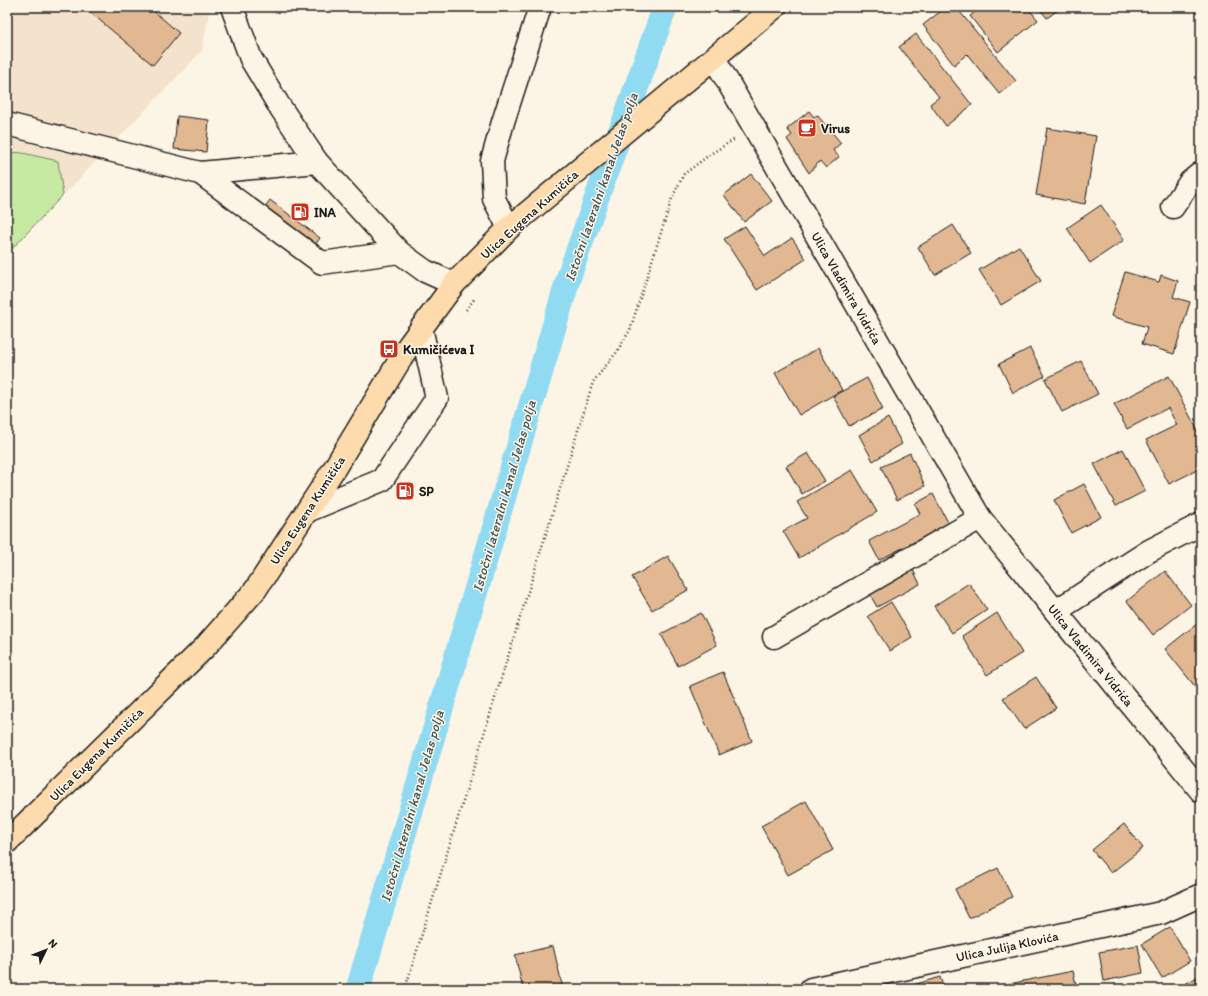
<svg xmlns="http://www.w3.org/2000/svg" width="1208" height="996" viewBox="0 0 1208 996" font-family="Itim,sans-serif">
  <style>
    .built { fill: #f4e3cc }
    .green { fill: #c7eaa3; stroke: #728360 }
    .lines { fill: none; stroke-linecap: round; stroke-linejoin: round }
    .canal { stroke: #91dbf2; stroke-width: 25 }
    .building { fill: #e2b892; stroke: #1c1c1c }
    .minor-casing { stroke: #1c1c1c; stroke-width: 25 }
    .major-casing { stroke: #1c1c1c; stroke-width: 25 }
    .path { stroke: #1c1c1c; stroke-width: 2.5; stroke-dasharray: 1 3; stroke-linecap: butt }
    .minor { stroke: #fcf5e5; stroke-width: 22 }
    .major { stroke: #fddbac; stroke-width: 22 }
    .labels { text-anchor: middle; stroke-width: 3; stroke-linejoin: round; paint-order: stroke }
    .poi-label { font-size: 13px; font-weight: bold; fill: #1c1c1c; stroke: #fcf5e5; text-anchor: start }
    .street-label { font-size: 13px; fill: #1c1c1c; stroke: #fcf5e5 }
    .water-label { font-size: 14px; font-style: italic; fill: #3f555c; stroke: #fcf5e5 }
  </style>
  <rect width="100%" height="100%" fill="#fcf5e5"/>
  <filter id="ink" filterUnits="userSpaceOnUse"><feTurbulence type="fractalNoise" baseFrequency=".025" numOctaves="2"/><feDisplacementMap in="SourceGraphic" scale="8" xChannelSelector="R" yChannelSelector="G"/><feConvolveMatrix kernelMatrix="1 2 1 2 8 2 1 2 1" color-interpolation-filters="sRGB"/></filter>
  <g filter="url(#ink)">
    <polygon class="built" points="7,7 210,7 202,51 7,254"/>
    <polygon class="green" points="7,152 23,153 58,161 63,195 7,254"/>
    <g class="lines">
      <polyline class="canal" points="358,989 570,273 665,7"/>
    </g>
    <g class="building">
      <polygon points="84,7 149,7 179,33 153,65"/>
      <polygon points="946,7 956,7 1016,81 999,94 967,54 954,65 923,25"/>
      <polygon points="981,7 1027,7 1038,20 998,52 970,16"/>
      <polygon points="1038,7 1062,7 1047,18"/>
      <polygon points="916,34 972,105 946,126 930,104 939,97 899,47"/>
      <polygon points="809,111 814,117 817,115 841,143 833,150 839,157 826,168 820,161 809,173 787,139 792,135 787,129"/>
      <polygon points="177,116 209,120 206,152 174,149"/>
      <polygon points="1047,128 1096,136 1085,204 1036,195"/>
      <polygon points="751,174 772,201 744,222 724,195"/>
      <polygon points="270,200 320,238 305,259 254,221"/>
      <polygon points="1101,205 1124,240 1090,263 1067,228"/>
      <polygon points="953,225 971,253 935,275 918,247"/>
      <polygon points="745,226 765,256 792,238 806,259 757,290 724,239"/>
      <polygon points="1019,246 1041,281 1001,305 979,270"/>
      <polygon points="1125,272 1159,282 1161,275 1178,281 1173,297 1190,302 1174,354 1142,344 1147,327 1111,316"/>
      <polygon points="818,348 842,390 799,415 775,373"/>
      <polygon points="1030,348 1045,376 1013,393 999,364"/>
      <polygon points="1081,361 1098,394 1062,412 1045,379"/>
      <polygon points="1169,376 1201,437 1201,468 1169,484 1146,440 1177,425 1168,408 1127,429 1114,404"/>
      <polygon points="867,378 883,409 849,426 833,396"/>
      <polygon points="888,418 902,444 873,461 859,435"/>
      <polygon points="1123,449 1145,491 1116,506 1094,464"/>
      <polygon points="808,453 825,481 802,494 786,466"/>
      <polygon points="910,453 925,486 897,500 881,467"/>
      <polygon points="852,470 877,512 799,558 783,531 807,518 797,502"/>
      <polygon points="1084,484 1101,517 1071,533 1054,500"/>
      <polygon points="933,494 949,524 879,560 869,541 920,514 915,504"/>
      <polygon points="668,556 688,590 652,610 632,577"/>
      <polygon points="912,568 920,584 877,607 868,591"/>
      <polygon points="1165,571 1191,605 1153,635 1127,601"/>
      <polygon points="969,583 987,610 952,633 934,606"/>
      <polygon points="891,602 912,637 890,651 868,616"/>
      <polygon points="701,613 717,645 678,666 661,634"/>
      <polygon points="997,613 1022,653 987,675 962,636"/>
      <polygon points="1198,623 1201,626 1201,694 1165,649"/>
      <polygon points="723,672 752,741 719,755 690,686"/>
      <polygon points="1036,677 1056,708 1024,729 1003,698"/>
      <polygon points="806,801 833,850 788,875 761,826"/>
      <polygon points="1124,824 1143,848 1111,873 1092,850"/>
      <polygon points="998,868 1012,897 969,918 955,889"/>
      <polygon points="1170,927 1190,961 1162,978 1142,944"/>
      <polygon points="1138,945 1143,973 1104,981 1099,952"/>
      <polygon points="553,946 563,989 523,989 515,955"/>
      <polygon points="1073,971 1077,989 995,989 994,987"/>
      <polygon points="1199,976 1201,980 1201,989 1176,989"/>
      <polygon points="940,977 944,989 899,989"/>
    </g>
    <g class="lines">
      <defs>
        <g id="minor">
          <polyline points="232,7 251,59 278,104 317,162 399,252 425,271 454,284"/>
          <polyline points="714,58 980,518 1201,791"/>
          <polyline points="7,124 200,173 317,162"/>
          <polyline points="200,173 322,263 399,252"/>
          <polyline points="1173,207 1190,182 1201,173"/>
          <polyline points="509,228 494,199 492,161 503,122 540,7"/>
          <polyline points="307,511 382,480 437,398 421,328"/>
          <polyline points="1056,611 1149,551 1201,524"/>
          <polyline points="774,637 980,518"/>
          <polyline points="811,989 1161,913 1201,895"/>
        </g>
        <polyline id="major" points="7,842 205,647 256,589 334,469 409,345 454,284 509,228 775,7"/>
      </defs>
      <use href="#minor" class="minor-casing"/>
      <use href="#major" class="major-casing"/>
      <g class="path">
        <polyline points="466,310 475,298"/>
        <polyline points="405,989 593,382 616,353 630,330 672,198 684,174 712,153 735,139"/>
      </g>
      <use href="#minor" class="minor"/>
      <use href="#major" class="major"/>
    </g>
  </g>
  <defs>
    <symbol id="cafe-square" viewBox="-11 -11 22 22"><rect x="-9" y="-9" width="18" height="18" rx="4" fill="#c8321e" stroke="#fcf5e5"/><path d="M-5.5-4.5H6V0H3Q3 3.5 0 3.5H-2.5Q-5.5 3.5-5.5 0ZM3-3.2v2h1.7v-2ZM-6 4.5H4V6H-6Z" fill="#fff"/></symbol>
    <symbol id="fuel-square" viewBox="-11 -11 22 22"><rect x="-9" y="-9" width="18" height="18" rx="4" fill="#c8321e" stroke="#fcf5e5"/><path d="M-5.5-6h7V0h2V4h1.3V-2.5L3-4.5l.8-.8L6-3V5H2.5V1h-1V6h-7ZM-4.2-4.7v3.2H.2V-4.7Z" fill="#fff"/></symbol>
    <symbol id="bus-square" viewBox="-11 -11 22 22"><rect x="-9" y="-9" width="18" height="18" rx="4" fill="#c8321e" stroke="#fcf5e5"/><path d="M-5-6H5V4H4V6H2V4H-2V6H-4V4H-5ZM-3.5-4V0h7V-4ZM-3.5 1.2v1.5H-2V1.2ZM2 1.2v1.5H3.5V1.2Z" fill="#fff"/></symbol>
  </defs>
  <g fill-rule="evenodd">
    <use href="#cafe-square" x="796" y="117" width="22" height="22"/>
    <use href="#fuel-square" x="289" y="201" width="22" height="22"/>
    <use href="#bus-square" x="378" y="338" width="22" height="22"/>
    <use href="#fuel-square" x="394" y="480" width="22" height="22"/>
  </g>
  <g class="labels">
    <g class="poi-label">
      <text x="821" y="133">Virus</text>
      <text x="314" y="217">INA</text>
      <text x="403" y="354">Kumičićeva I</text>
      <text x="419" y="496">SP</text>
    </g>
    <g class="street-label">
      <text transform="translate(529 214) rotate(-42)" y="5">Ulica Eugena Kumičića</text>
      <text transform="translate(847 288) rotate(60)" y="5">Ulica Vladimira Vidrića</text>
      <text transform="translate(307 510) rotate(-57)" y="5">Ulica Eugena Kumičića</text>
      <text transform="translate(1091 655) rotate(51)" y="5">Ulica Vladimira Vidrića</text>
      <text transform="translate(96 754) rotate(-45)" y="5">Ulica Eugena Kumičića</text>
      <text transform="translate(1007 946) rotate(-12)" y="5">Ulica Julija Klovića</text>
    </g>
    <g class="water-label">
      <text transform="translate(601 187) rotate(-71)" y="5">Istočni lateralni kanal Jelas polja</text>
      <text transform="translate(504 496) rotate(-74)" y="5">Istočni lateralni kanal Jelas polja</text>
      <text transform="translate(412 806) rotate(-74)" y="5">Istočni lateralni kanal Jelas polja</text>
    </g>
  </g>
  <rect width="1208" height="996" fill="none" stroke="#fcf5e5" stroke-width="24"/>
  <rect x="12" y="12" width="1184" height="972" fill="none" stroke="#1c1c1c" stroke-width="1.5" filter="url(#ink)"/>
  <g transform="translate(46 950) rotate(47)" stroke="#fcf5e5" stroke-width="3" paint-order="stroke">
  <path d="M0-3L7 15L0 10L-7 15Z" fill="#1c1c1c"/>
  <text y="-6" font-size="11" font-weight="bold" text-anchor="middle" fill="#1c1c1c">N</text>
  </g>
</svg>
